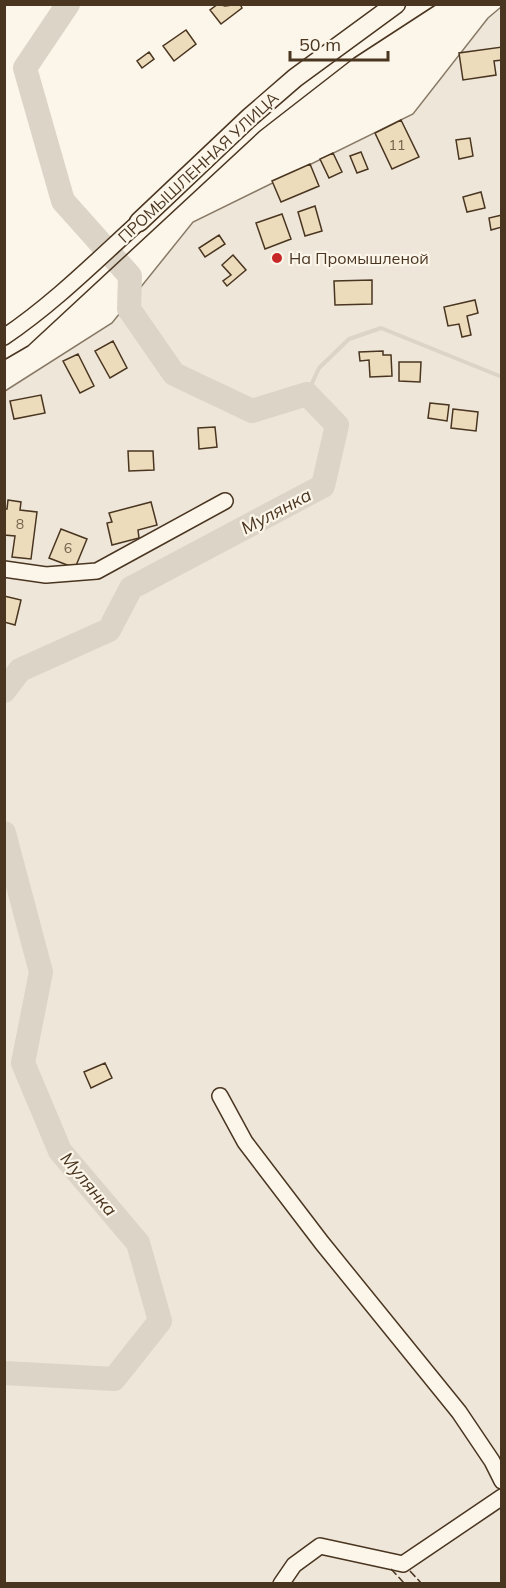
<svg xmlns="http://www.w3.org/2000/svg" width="506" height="1588" viewBox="0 0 506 1588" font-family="Mulish,sans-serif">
<rect width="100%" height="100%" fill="#fbf6e9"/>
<!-- green -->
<path fill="#ede6d9" stroke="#887966" stroke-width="1.5" d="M 501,7 L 501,1583 L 5,1584 L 5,391 L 112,323 L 193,222 L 413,114 L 488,18 Z"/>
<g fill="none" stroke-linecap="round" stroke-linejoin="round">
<!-- stream -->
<path stroke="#dcd4c6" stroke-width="4" d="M 307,394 L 319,368 L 349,339 L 381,328 L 502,377"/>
<!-- river -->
<path stroke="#dcd4c6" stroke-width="24" d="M 4,691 L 20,670 L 109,630 L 131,588 L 323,486 L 337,425 L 307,394 L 252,411 L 174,374 L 129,309 L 130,276 L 63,201 L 25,68 L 68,4
M 4,833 L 41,972 L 23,1063 L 60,1151 L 138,1243 L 160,1321 L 114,1379 L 4,1373"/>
</g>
<!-- building -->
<path fill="#ecdcbc" stroke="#4a3520" stroke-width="1.5" d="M 218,4 L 225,6 L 240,4 L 242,8 L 221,24 L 210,10 Z
M 186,30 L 196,44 L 174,61 L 163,46 Z
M 502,47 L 502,60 L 494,61 L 496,75 L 463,80 L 459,53 Z
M 149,52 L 154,59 L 142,68 L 137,61 Z
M 401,120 L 419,157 L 392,169 L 375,133 Z
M 470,138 L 473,156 L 459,159 L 456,140 Z
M 361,152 L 368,169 L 357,173 L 350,156 Z
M 333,153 L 342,172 L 329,178 L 320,159 Z
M 310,164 L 319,186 L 281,202 L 272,181 Z
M 481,192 L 485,208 L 467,212 L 463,197 Z
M 315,206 L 322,231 L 305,236 L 298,212 Z
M 282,214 L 291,239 L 265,249 L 256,223 Z
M 502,215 L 502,227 L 491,230 L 489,218 Z
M 219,235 L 225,244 L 205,257 L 199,248 Z
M 233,255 L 246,270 L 227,286 L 223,281 L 231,275 L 222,265 Z
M 372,280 L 372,304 L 335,305 L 334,281 Z
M 475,300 L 478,313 L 467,316 L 471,335 L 462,337 L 459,324 L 448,326 L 444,307 Z
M 113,341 L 127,368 L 110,378 L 95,351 Z
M 383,351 L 383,355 L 391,355 L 392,376 L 370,377 L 369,360 L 360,361 L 359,352 Z
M 78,354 L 94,386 L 80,393 L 63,361 Z
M 399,362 L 421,362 L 420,382 L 399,381 Z
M 41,395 L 45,413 L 14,419 L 10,401 Z
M 430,403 L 449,405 L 447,421 L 428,418 Z
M 453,409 L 478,412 L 476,431 L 451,428 Z
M 215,427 L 217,447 L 199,449 L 198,428 Z
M 128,451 L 153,451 L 154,470 L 129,471 Z
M 8,500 L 21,502 L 20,510 L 37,512 L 31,559 L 12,557 L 15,536 L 4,535 L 4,509 L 7,509 Z
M 151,502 L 157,525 L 138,530 L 139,538 L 112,545 L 107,523 L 112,522 L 109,513 Z
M 61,529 L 87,539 L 75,568 L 49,558 Z
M 4,596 L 21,600 L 15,625 L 4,622 Z
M 105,1063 L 112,1078 L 91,1088 L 84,1072 Z"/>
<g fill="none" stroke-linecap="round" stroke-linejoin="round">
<!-- minor casing -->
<g stroke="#4a3520" stroke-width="18">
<path id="minor" d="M 4,337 C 53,304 95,262 139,222
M 4,569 L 46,575 L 97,571 L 225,501
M 220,1096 L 245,1142 L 322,1243 L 459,1412 L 492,1461 L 502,1481
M 281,1584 L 294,1565 L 320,1546 L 403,1564 L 502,1497"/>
</g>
<!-- major casing -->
<g stroke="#4a3520" stroke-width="21">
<path id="major" d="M 139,222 L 250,117 L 295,78 L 396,4"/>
</g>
<!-- minor -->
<use href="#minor" stroke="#fbf6e9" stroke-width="15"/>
<!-- major -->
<use href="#major" stroke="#fbf6e9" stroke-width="18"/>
<!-- tram -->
<path stroke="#4a3520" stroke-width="1.5" d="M 4,360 L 28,346 L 260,131 L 354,58 L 437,4"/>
<!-- fence -->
<path stroke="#4a3520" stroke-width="1.5" stroke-dasharray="8 3" stroke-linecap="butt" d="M 391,1569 L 405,1584
M 410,1571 L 422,1584"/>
</g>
<!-- markers -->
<circle fill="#c62828" stroke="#fbf6e9" stroke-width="2" cx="277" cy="258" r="6"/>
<g text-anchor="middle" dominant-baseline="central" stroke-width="4.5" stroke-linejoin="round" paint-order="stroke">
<!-- number labels -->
<g font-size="14" fill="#725f47">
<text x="397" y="145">11</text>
<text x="20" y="524">8</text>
<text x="68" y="548">6</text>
</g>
<!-- street labels -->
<g font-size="16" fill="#4a3520" stroke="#fbf6e9">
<text transform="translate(198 167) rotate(-43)">ПРОМЫШЛЕННАЯ УЛИЦА</text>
</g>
<!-- poi labels -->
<g font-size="16" fill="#4a3520" stroke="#fbf6e9" text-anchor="start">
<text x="289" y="258">На Промышленой</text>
</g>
<!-- water labels -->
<g font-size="18" font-style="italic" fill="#4a3520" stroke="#fbf6e9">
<text transform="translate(276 511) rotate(-28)">Мулянка</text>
<text transform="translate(89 1184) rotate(50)">Мулянка</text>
</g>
</g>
<!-- border -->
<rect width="506" height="1588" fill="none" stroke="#4a3520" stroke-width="12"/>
<!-- scale -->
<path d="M290 51v9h98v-9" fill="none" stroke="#4a3520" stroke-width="3"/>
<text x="299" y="51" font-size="18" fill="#4a3520" stroke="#fbf6e9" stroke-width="4.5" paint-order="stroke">50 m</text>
</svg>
